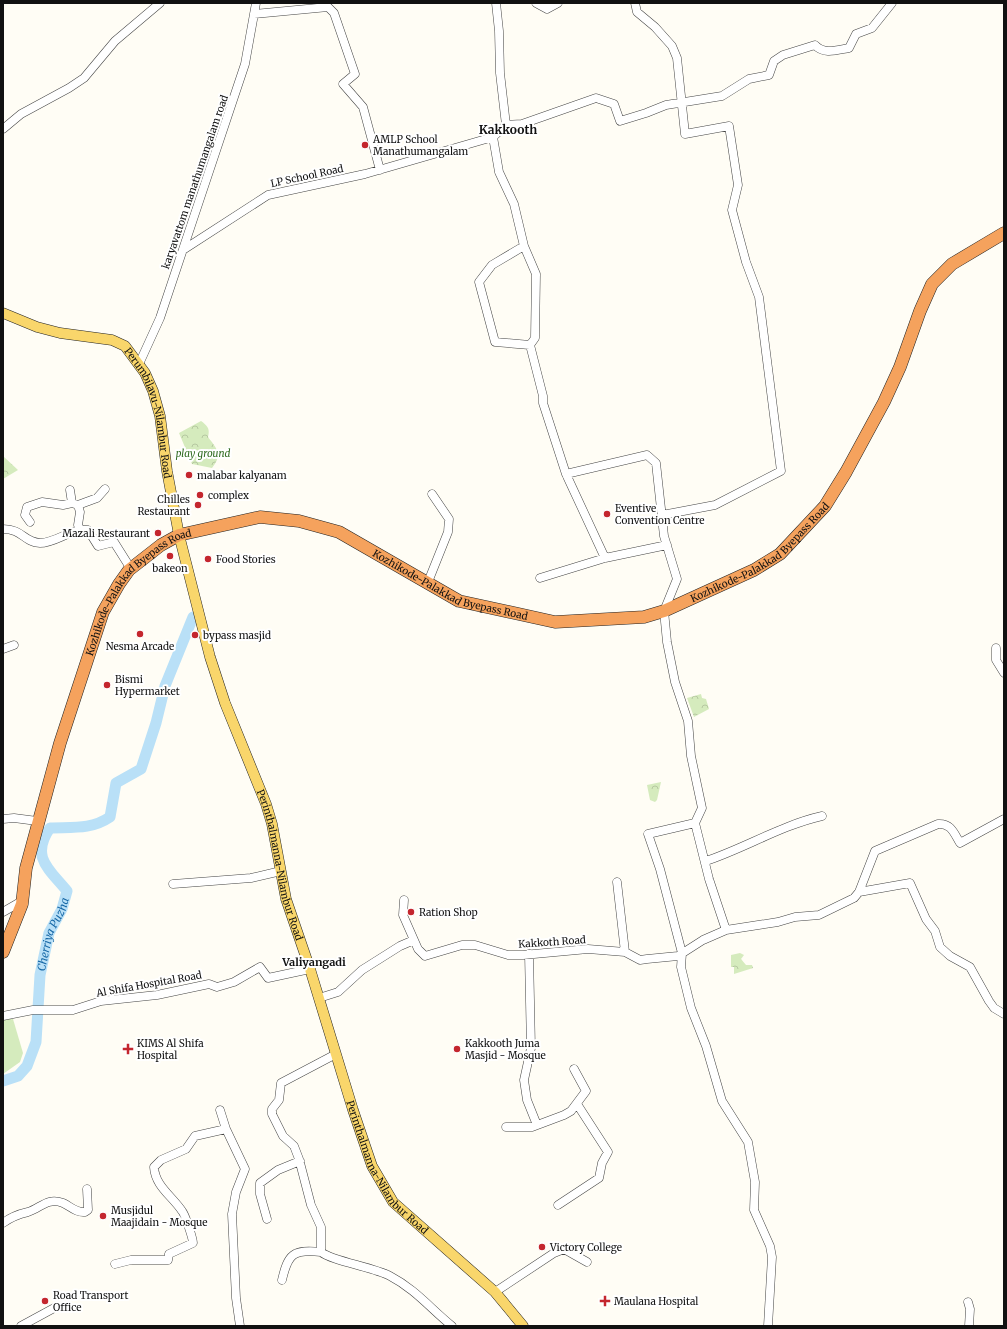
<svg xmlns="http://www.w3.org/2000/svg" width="1007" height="1329" viewBox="0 0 1007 1329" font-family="Merriweather,serif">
<defs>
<pattern id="park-crowns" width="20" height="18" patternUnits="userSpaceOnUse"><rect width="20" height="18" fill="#d5ebbd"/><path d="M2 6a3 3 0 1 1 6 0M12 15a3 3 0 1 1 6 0" fill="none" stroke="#b6c8a1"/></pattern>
</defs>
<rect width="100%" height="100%" fill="#fffdf5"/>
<!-- grass -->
<path fill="#d5ebbd" d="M 3,1017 L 13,1019 L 23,1053 L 20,1062 L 3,1074 Z"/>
<!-- park -->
<path fill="url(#park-crowns)" d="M 201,421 C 208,426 210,429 208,437 C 217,449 223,454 212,468 L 192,464 L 179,433 Z
M 3,456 L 18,470 L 3,479 Z
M 701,694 L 702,698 L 706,699 L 709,709 L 694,717 L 687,698 Z
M 661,782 L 657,800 L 655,802 L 650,800 L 647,785 Z
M 740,953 L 744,955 L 741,959 L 746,965 L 752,965 L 753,968 L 734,974 L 734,967 L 731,967 L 731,955 Z"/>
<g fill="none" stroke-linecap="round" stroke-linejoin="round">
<!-- river -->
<path stroke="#b9e0f7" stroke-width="11" id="s1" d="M 3,1081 L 18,1076 L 27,1066 L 36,1042 L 40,975 L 49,933 L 62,909 L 67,891 C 49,869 30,857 50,828 C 72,827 91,830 110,817 L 116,783 L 141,769 L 156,723 L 165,686 L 193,617"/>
<!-- minor casing -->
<g stroke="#444" stroke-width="9">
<path id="minor" d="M 496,3 L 499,31 L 500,73 L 506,125 L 493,137 L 499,172 L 514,204 L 524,246 L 492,265 L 479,282 L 495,342 L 530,345 L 543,396 L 543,403 L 566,474 L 647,455 L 656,463 L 664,536 L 677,579 L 664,611 L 667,642 L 675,682 L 688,721 L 691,756 L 702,808 L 695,823
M 536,3 L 547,9 L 558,3
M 635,3 L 637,12 L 655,27 L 672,46 L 677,58 L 685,134 L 729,126 L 738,185 L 732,210 L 746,262 L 759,297 L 781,471 L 715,505 L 662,515
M 254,14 L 328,7 L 334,13 L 355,74 L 343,84 L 363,107 L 380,170
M 506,125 L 522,124 L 596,98 L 614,104 L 620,121 L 646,113 L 666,105 L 722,96 L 749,79 L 769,75 L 774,61 L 783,55 L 815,45 C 824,55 837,50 849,48 L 856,34 L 872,28 L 892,3
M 3,129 L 21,114 L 69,88 L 84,78 L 115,41 L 160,3
M 524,246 L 536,274 L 535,338 L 530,345
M 183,250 L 268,195 L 365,174 L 493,137
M 139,364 L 160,318 L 245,64 L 256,3
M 566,474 L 605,558
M 70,490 L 72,503
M 78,505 L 97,498 L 105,489
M 30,522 L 25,515 L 27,507 L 42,502 L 63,505 L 72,503 L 78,505 L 80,512 L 78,525 L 80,529
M 3,529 C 23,529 23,542 40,543 C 56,543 71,528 88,530 L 98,546 L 114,542 L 131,569
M 540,578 L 605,558 L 667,545
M 428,582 L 448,532 L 449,519 L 432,494
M 996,648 L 996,660 L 1004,673
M 3,649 L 14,645
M 3,819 L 14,818 L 37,821
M 695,823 L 648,834 L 660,869 L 682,953 L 681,967 L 691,1008 L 706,1046 L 722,1101 L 748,1142 L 755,1182 L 754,1210 L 770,1246 L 772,1257 L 768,1326
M 706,861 C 745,848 782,825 822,816
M 617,882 L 625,952
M 173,884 L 251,878 L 281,871
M 859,892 L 910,883 L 926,919 L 935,931 L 940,947 L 950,956 L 970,967 L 989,1001 L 994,1008 L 1004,1014
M 404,900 L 403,915 L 414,940
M 3,912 L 22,901
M 726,930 L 778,922 L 795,917 L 819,915 L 854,898 L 859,892 L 875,851 L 938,824 C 951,823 954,833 960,843 L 1004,819
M 529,954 L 531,1048 L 524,1080 L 527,1100 L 537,1125
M 319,998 L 338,992 L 362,970 L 400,946 L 414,940 L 418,949 L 425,956 L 462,945 L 475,945 L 508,955 L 523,955 L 588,949 L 625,952 L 640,960 L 647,959 L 678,956 L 703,940 L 726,930 L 709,879 L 695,823
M 3,1016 L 33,1010 L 73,1010 L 101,1001 L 157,995 L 209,984 L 217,987 L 234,982 L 260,967 L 268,978 L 310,969
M 336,1054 L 281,1083 L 279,1100 L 272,1109 L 272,1114 L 283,1136 L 294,1146 L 299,1159 L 311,1205 L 321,1227 L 321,1252 C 332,1261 373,1267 390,1276 C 415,1289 431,1309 452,1326
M 220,1110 L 226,1129
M 506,1127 L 532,1127 L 564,1115 L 571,1111 L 586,1091 L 574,1069
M 558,1205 L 599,1178 L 602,1163 L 608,1152 L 577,1104
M 267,1219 L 260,1194 L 260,1183 L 278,1170 L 300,1161
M 3,1223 C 11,1217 19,1214 28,1212 C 41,1208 47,1197 63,1203 C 70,1206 76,1213 85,1212 L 88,1210 L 87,1189
M 115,1264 L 131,1260 L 168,1260 L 169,1254 L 193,1243 C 193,1239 185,1214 182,1211 C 172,1196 155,1186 154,1167 L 161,1160 L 186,1149 L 195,1136 L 226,1129 L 245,1169 L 236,1192 L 232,1214 L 236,1298 L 240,1326
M 282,1280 C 288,1254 293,1249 321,1252
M 495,1292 L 554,1253 L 564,1249 L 587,1262
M 968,1302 L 970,1309 L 969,1326
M 21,1326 L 56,1307"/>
</g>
<!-- major casing -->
<g stroke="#222" stroke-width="11">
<g id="major">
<path id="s2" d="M 3,313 L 37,327 L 60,333 L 112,340 L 125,346 L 145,373 L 153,391 L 160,416 L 167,471 L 179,535 L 210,657 L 225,703 L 266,804 L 272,824 L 286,899 L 310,969 L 353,1110 L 372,1166 L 393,1202 L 495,1292 L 523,1326"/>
</g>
</g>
<!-- highway casing -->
<g stroke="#222" stroke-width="13">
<g id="highway">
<path id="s3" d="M 3,952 L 22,904 L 26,868 L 60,743 L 103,612 L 119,584 L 129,570 L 161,545 L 179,535 L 260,517 L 299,521 L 339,532 L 459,601 L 555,622 L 644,617 L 664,611 L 754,570 L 780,554 L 825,506 L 846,472 L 884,402 L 900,367 L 920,311 L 932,284 L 952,264 L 1004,233"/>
</g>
</g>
<!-- minor -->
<use href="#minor" stroke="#fff" stroke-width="8"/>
<!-- major -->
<use href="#major" stroke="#f9d66b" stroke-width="10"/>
<!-- highway -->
<use href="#highway" stroke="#f5a25d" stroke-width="12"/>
</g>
<!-- markers -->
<g fill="#c4262e" stroke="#fff" stroke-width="1.5">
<circle cx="365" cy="145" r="4"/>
<circle cx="189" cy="475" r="4"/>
<circle cx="200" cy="495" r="4"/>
<circle cx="198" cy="505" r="4"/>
<circle cx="607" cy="514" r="4"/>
<circle cx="158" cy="533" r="4"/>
<circle cx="170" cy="556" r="4"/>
<circle cx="208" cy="559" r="4"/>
<circle cx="140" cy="634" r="4"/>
<circle cx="195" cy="635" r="4"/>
<circle cx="107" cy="685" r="4"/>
<circle cx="411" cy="912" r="4"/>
<path d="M126 1043h4v4h4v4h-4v4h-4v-4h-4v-4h4z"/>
<circle cx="457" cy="1049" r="4"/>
<circle cx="103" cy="1216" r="4"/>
<circle cx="542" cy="1247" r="4"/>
<circle cx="45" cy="1301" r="4"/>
<path d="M603 1295h4v4h4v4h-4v4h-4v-4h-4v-4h4z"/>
</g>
<g text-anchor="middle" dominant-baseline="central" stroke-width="4" stroke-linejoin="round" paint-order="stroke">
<!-- poi labels -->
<g font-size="10" fill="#111" stroke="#fff" text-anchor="start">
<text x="373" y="139">AMLP School<tspan x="373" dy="12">Manathumangalam</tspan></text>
<text x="197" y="475">malabar kalyanam</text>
<text x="208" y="495">complex</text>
<text x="190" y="499" text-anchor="end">Chilles<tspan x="190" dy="12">Restaurant</tspan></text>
<text x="615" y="508">Eventive<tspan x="615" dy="12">Convention Centre</tspan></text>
<text x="150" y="533" text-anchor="end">Mazali Restaurant</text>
<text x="216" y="559">Food Stories</text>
<text x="170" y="568" text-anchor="middle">bakeon</text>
<text x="203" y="635">bypass masjid</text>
<text x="140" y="646" text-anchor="middle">Nesma Arcade</text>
<text x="115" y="679">Bismi<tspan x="115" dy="12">Hypermarket</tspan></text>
<text x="419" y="912">Ration Shop</text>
<text x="137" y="1043">KIMS Al Shifa<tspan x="137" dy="12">Hospital</tspan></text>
<text x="465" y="1043">Kakkooth Juma<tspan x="465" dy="12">Masjid - Mosque</tspan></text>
<text x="111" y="1210">Musjidul<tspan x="111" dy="12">Maajidain - Mosque</tspan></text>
<text x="550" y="1247">Victory College</text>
<text x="53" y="1295">Road Transport<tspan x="53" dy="12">Office</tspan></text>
<text x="614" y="1301">Maulana Hospital</text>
</g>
<!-- street labels -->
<g font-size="10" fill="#111" stroke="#fff">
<text transform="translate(307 176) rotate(-12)">LP School Road</text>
<text transform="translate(195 182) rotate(-71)">karyavattom manathumangalam road</text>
<text stroke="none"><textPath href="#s2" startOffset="200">Perumbilavu-Nilambur Road</textPath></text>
<text stroke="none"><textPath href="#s3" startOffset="1090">Kozhikode-Palakkad Byepass Road</textPath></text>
<text stroke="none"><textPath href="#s3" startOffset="754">Kozhikode-Palakkad Byepass Road</textPath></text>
<text stroke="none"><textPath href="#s3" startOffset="394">Kozhikode-Palakkad Byepass Road</textPath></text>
<text stroke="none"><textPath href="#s2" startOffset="673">Perinthalmanna-Nilambur Road</textPath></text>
<text transform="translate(552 942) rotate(-4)">Kakkoth Road</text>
<text transform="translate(149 984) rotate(-10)">Al Shifa Hospital Road</text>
<text stroke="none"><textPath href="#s2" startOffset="997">Perinthalmanna-Nilambur Road</textPath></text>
</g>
<!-- park labels -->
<g font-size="10" font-style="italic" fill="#2f6b1f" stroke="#fff">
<text x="203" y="453">play ground</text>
</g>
<!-- water labels -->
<g font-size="11" font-style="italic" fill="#1768a6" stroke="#fff">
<text stroke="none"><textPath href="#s1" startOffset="165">Cherriya Puzha</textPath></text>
</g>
<!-- neighbourhood labels -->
<g font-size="11" font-weight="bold" fill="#111" stroke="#fff">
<text x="314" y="962">Valiyangadi</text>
</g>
<!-- quarter labels -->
<g font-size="12" font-weight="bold" fill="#111" stroke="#fff">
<text x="508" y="129">Kakkooth</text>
</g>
</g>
<!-- border -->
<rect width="1007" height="1329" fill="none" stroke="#111111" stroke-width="8"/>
</svg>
